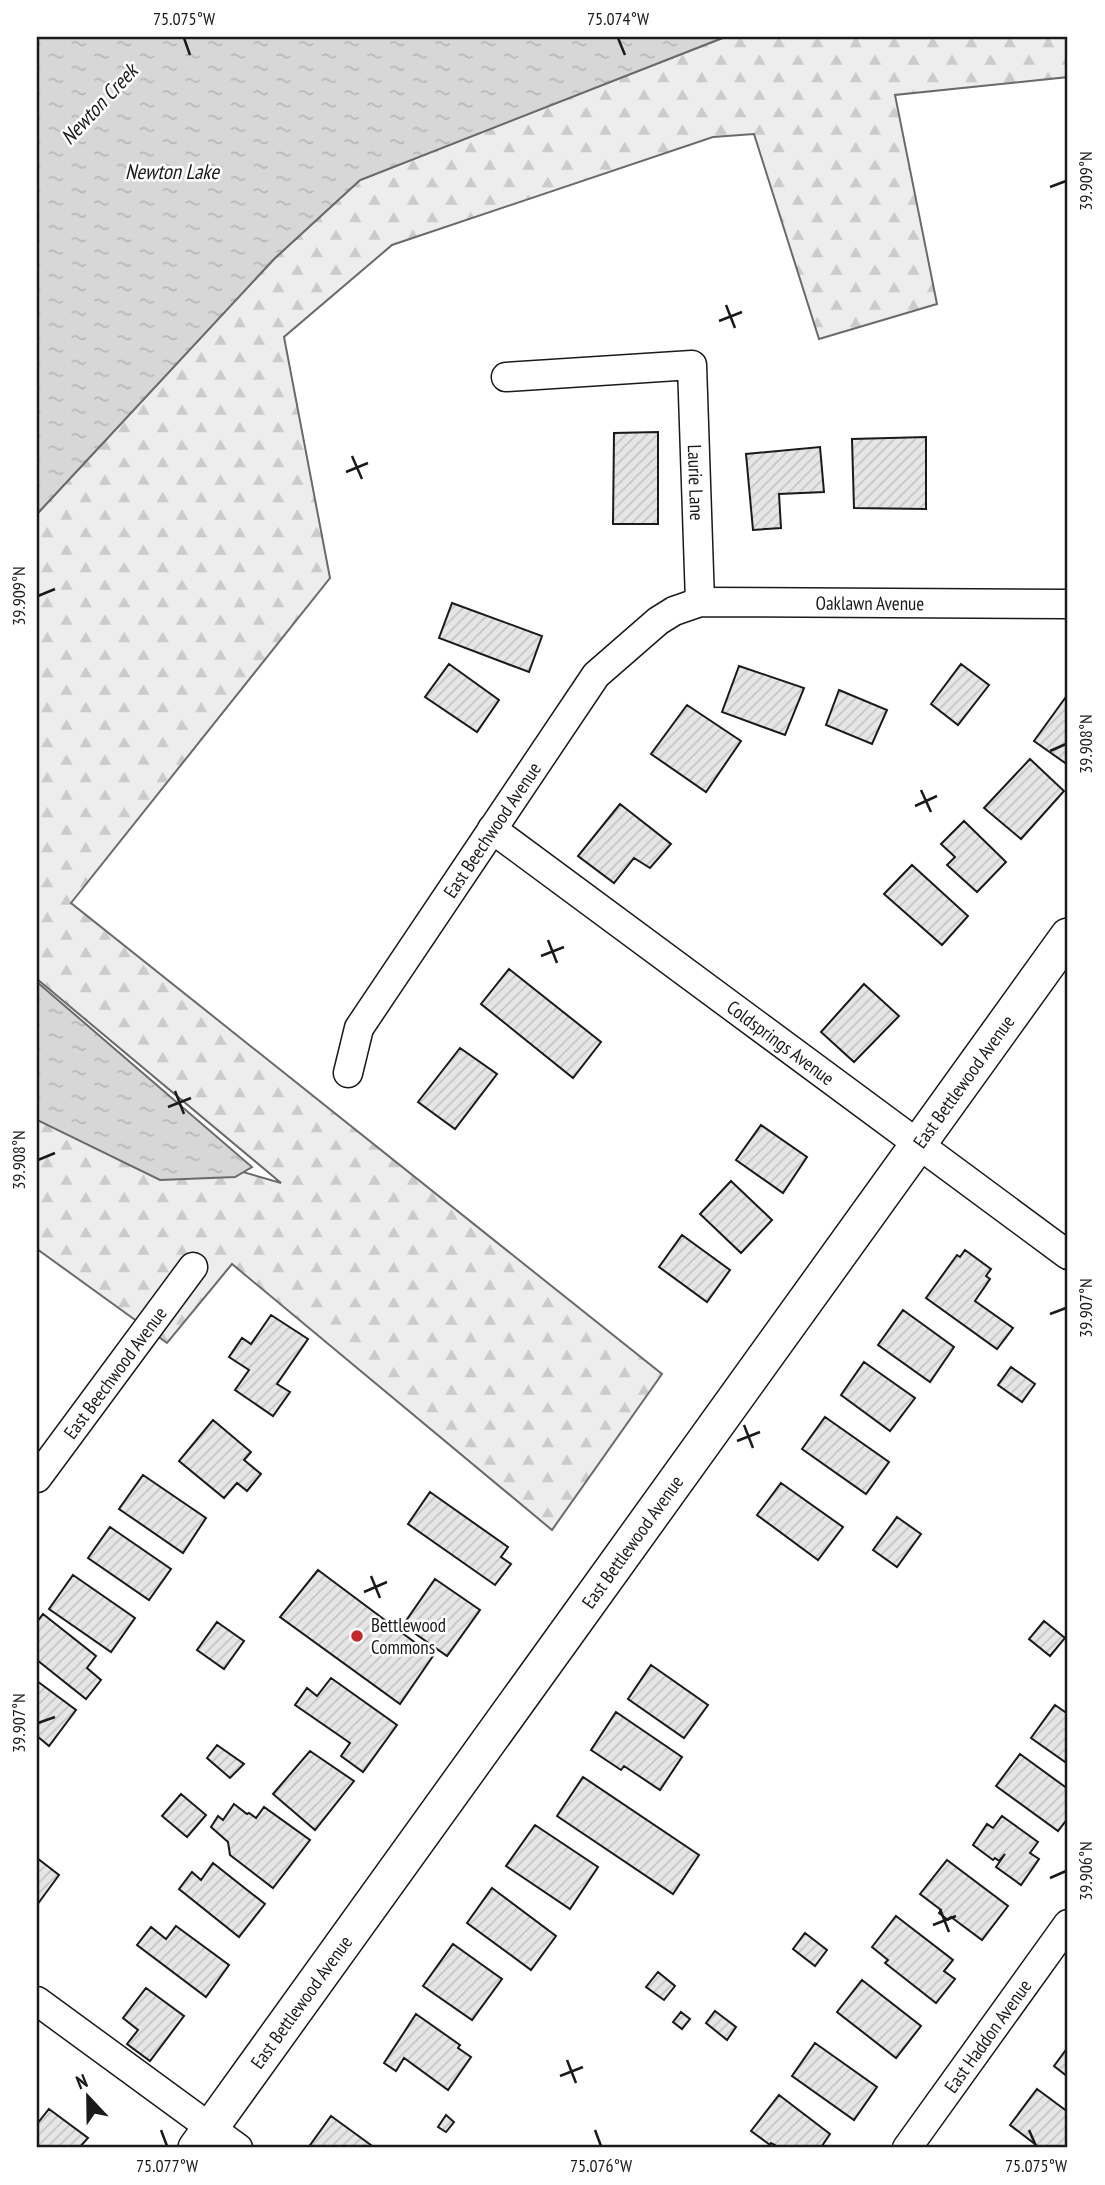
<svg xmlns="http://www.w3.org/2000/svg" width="1105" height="2185" viewBox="0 0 1105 2185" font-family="'PT Sans Narrow',sans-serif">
<defs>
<pattern id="forest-firs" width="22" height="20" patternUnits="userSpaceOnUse" patternTransform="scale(1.75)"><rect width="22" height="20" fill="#ededed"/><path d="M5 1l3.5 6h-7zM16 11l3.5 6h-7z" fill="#cbcbcb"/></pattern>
<pattern id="water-ripples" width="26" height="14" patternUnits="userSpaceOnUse" patternTransform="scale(1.75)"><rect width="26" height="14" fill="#d7d7d7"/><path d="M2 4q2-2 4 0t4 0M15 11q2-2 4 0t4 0" fill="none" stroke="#b8b8b8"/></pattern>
<pattern id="building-hatch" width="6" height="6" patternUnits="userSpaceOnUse" patternTransform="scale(1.75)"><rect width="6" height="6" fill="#e6e6e6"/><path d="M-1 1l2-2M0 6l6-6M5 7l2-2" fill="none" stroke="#c5c5c5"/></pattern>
</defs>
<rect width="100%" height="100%" fill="#fff"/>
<!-- forest -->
<path fill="url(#forest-firs)" stroke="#6a6a6a" stroke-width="2" d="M 725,37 L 1068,37 L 1068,77 L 895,95 L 937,304 L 819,339 L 754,134 L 713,137 L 392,245 L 284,337 L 330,578 L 71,903 L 662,1374 L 552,1530 L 232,1264 L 167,1343 L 37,1249 L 37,1113 L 281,1183 L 37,979 L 37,514 L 274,259 L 360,180 Z"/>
<!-- water -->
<path fill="url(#water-ripples)" stroke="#6a6a6a" stroke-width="2" d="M 37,37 L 725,37 L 360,180 L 274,259 L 37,514 Z
M 37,982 L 252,1167 L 235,1177 L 160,1180 L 37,1120 Z"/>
<!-- building -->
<path fill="url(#building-hatch)" stroke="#1a1a1a" stroke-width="2" d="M 658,432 L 658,524 L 613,524 L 614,433 Z
M 926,437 L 926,509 L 854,508 L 852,439 Z
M 820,447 L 824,492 L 779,494 L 781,528 L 753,530 L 746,454 Z
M 452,603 L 542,636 L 529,672 L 439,638 Z
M 449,664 L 499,700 L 477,732 L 425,697 Z
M 961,664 L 989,685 L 958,725 L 931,704 Z
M 739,666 L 804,688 L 785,735 L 722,712 Z
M 839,690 L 887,710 L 872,744 L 826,725 Z
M 1068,694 L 1068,765 L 1034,741 Z
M 687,705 L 741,741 L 706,792 L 651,754 Z
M 1030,759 L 1064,791 L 1021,839 L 984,808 Z
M 620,804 L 671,844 L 650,868 L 634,858 L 614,883 L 578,856 Z
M 964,821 L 1006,862 L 977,892 L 947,865 L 955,857 L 941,844 Z
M 912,865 L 968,916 L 942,945 L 884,894 Z
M 509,969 L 601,1042 L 573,1078 L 481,1004 Z
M 864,984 L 899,1016 L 854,1062 L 821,1032 Z
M 460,1048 L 497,1074 L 455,1129 L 418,1102 Z
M 761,1125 L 807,1157 L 783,1193 L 736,1160 Z
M 731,1181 L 772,1220 L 741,1253 L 700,1214 Z
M 682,1235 L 730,1270 L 707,1302 L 659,1267 Z
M 965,1250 L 991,1269 L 986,1276 L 990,1279 L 975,1301 L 1013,1328 L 997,1349 L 926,1298 L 957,1255 L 960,1257 Z
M 903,1310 L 954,1347 L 930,1382 L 878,1345 Z
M 271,1315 L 308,1339 L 277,1384 L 290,1392 L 273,1416 L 235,1390 L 249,1370 L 229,1357 L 242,1338 L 251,1344 Z
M 864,1362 L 915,1398 L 890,1431 L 841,1395 Z
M 1011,1367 L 1035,1384 L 1022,1402 L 998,1385 Z
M 825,1417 L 889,1462 L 866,1494 L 802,1449 Z
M 213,1420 L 251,1452 L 244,1460 L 261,1474 L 247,1491 L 237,1483 L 224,1498 L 179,1461 Z
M 143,1475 L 206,1518 L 183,1553 L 119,1509 Z
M 781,1483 L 843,1527 L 818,1560 L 757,1515 Z
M 430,1492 L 508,1547 L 501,1557 L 511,1564 L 495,1585 L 408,1524 Z
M 897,1517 L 921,1534 L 897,1567 L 873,1550 Z
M 110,1527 L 171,1569 L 149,1600 L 88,1558 Z
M 318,1570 L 433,1656 L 400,1704 L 280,1617 Z
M 73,1575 L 135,1618 L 111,1652 L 49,1609 Z
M 435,1579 L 480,1610 L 447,1656 L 403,1625 Z
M 43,1614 L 96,1656 L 87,1668 L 101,1680 L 86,1699 L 37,1660 L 37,1622 Z
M 1044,1621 L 1065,1638 L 1050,1656 L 1029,1639 Z
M 217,1622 L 244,1641 L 224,1669 L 197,1650 Z
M 651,1665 L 708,1705 L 684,1738 L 628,1699 Z
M 331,1678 L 397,1725 L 363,1772 L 341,1756 L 350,1743 L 295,1705 L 307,1688 L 317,1696 Z
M 37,1681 L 76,1710 L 49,1746 L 37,1736 Z
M 1055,1705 L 1068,1714 L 1068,1764 L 1031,1738 Z
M 616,1712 L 682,1757 L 660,1790 L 624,1766 L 621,1770 L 591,1750 Z
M 217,1745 L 244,1764 L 230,1778 L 207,1758 Z
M 310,1751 L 354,1781 L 315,1830 L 273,1794 Z
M 1020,1754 L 1068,1789 L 1068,1818 L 1058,1831 L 996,1786 Z
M 583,1777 L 699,1855 L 673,1894 L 557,1816 Z
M 181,1794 L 206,1815 L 187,1837 L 162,1816 Z
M 234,1804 L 247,1814 L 249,1813 L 256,1818 L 264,1807 L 310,1840 L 273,1888 L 230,1855 L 228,1842 L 211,1827 L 218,1816 L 223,1820 Z
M 1002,1816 L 1038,1842 L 1030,1853 L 1039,1859 L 1021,1885 L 996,1867 L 1005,1854 L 999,1861 L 995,1858 L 993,1860 L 973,1845 L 987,1824 L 993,1828 Z
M 535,1825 L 598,1867 L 570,1909 L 506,1866 Z
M 37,1858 L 59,1875 L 37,1905 Z
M 947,1860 L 1008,1906 L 982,1940 L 951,1917 L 948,1920 L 939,1913 L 941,1910 L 920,1894 Z
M 213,1863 L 265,1904 L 239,1937 L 179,1889 L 192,1872 L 201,1880 Z
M 492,1888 L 556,1936 L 531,1970 L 467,1923 Z
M 896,1916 L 953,1960 L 944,1971 L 955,1979 L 936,2003 L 885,1963 L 888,1960 L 872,1947 Z
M 176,1926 L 229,1965 L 206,1997 L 137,1945 L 151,1927 L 166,1939 Z
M 805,1933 L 827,1950 L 815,1966 L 793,1949 Z
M 453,1944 L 502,1979 L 472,2020 L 423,1986 Z
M 658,1972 L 675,1986 L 664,2000 L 646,1987 Z
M 862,1980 L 921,2026 L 896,2058 L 837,2012 Z
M 146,1988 L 184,2016 L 150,2061 L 127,2044 L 138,2030 L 123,2018 Z
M 715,2011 L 736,2027 L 727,2040 L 706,2023 Z
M 681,2012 L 690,2019 L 682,2029 L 673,2022 Z
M 416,2014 L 460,2045 L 458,2048 L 471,2057 L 448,2090 L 404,2058 L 396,2071 L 384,2063 Z
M 815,2043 L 877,2087 L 854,2120 L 792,2076 Z
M 1068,2047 L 1068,2077 L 1054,2066 Z
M 1037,2089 L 1068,2112 L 1068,2148 L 1040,2148 L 1010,2125 Z
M 779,2095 L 830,2134 L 822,2146 L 825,2148 L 775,2148 L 775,2145 L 771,2143 L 770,2145 L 751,2131 Z
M 49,2109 L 88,2138 L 79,2148 L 37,2148 L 37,2124 Z
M 446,2115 L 454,2122 L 446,2132 L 438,2127 Z
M 331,2116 L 375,2148 L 308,2148 Z"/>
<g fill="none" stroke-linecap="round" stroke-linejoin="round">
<!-- minor casing -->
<g stroke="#1a1a1a" stroke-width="31">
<g id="minor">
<path id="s1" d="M 506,377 L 692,365 L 700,602"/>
<path id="s2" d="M 492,829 L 1068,1255"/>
<path id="s3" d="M 348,1073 L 359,1028 L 596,675 L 658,621 L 674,611 L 700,602 L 1068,604"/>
<path id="s4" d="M 37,1478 L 193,1267"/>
<path d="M 37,2001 L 238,2148"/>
<path id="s5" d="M 907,2148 L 1068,1924"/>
</g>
</g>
<!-- tertiary casing -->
<g stroke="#1a1a1a" stroke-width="38">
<g id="tertiary">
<path id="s6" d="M 196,2148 L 1068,936"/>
</g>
</g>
<!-- minor -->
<use href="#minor" stroke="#fff" stroke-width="28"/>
<!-- tertiary -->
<use href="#tertiary" stroke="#fff" stroke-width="35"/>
</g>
<!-- ticks -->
<path fill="none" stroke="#1a1a1a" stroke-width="2.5" d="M 184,38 L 190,55M 618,38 L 625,55M 1050,187 L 1066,181M 726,305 L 735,328M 719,321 L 742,312M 352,456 L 362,479M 346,472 L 368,463M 38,596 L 55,589M 1050,751 L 1066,744M 921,790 L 931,812M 915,806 L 937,796M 548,940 L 557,963M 541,956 L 564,947M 175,1091 L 184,1114M 168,1107 L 191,1098M 38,1160 L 55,1153M 1050,1314 L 1066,1308M 744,1425 L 753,1448M 737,1441 L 760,1432M 371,1576 L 380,1598M 364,1592 L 387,1582M 38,1723 L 55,1717M 1050,1878 L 1066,1871M 940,1909 L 949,1932M 933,1925 L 956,1916M 567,2060 L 576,2083M 560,2076 L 583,2067M 161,2130 L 167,2146M 595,2130 L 601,2146M 1029,2130 L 1036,2146"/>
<!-- markers -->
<circle fill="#c62828" stroke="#fff" stroke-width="2.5" cx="357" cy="1636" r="7"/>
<g text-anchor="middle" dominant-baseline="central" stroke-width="5" stroke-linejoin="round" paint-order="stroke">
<!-- street labels -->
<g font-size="19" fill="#1a1a1a" stroke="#fff">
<text stroke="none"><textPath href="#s1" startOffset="304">Laurie Lane</textPath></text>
<text stroke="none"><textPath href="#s3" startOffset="770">Oaklawn Avenue</textPath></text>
<text stroke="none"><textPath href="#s3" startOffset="285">East Beechwood Avenue</textPath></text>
<text stroke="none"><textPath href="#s2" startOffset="359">Coldsprings Avenue</textPath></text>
<text stroke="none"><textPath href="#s6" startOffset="1314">East Bettlewood Avenue</textPath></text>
<text stroke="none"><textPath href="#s4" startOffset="131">East Beechwood Avenue</textPath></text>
<text stroke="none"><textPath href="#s6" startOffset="747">East Bettlewood Avenue</textPath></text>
<text stroke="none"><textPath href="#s6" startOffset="180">East Bettlewood Avenue</textPath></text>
<text stroke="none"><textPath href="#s5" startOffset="138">East Haddon Avenue</textPath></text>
</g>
<!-- poi labels -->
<g font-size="19" fill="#1a1a1a" stroke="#fff" text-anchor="start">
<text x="371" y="1625">Bettlewood<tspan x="371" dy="22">Commons</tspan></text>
</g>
<!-- water labels -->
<g font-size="21" font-style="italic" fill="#1a1a1a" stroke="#fff">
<text transform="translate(99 104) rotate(-47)">Newton Creek</text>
<text x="172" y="171">Newton Lake</text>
</g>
</g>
<!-- border -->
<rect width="1105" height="2185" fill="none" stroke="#ffffff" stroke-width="77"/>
<!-- north arrow -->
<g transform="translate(88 2097) rotate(338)" stroke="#ffffff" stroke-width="5" paint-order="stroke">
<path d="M0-5L12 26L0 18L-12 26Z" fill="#1a1a1a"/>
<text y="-10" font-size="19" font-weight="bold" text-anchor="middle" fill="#1a1a1a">N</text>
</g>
<rect x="38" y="38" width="1028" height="2108" fill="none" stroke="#1a1a1a" stroke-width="2.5"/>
<g font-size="18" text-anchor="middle" fill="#1a1a1a">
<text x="184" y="25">75.075°W</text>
<text x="618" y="25">75.074°W</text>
<text transform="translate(1086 181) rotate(-90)" y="6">39.909°N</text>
<text transform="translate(19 596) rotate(-90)" y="6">39.909°N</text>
<text transform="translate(1086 744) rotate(-90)" y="6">39.908°N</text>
<text transform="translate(19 1160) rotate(-90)" y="6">39.908°N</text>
<text transform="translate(1086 1308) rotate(-90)" y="6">39.907°N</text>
<text transform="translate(19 1723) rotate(-90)" y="6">39.907°N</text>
<text transform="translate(1086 1871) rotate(-90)" y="6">39.906°N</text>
<text x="167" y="2172">75.077°W</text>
<text x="601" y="2172">75.076°W</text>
<text x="1036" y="2172">75.075°W</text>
</g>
</svg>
